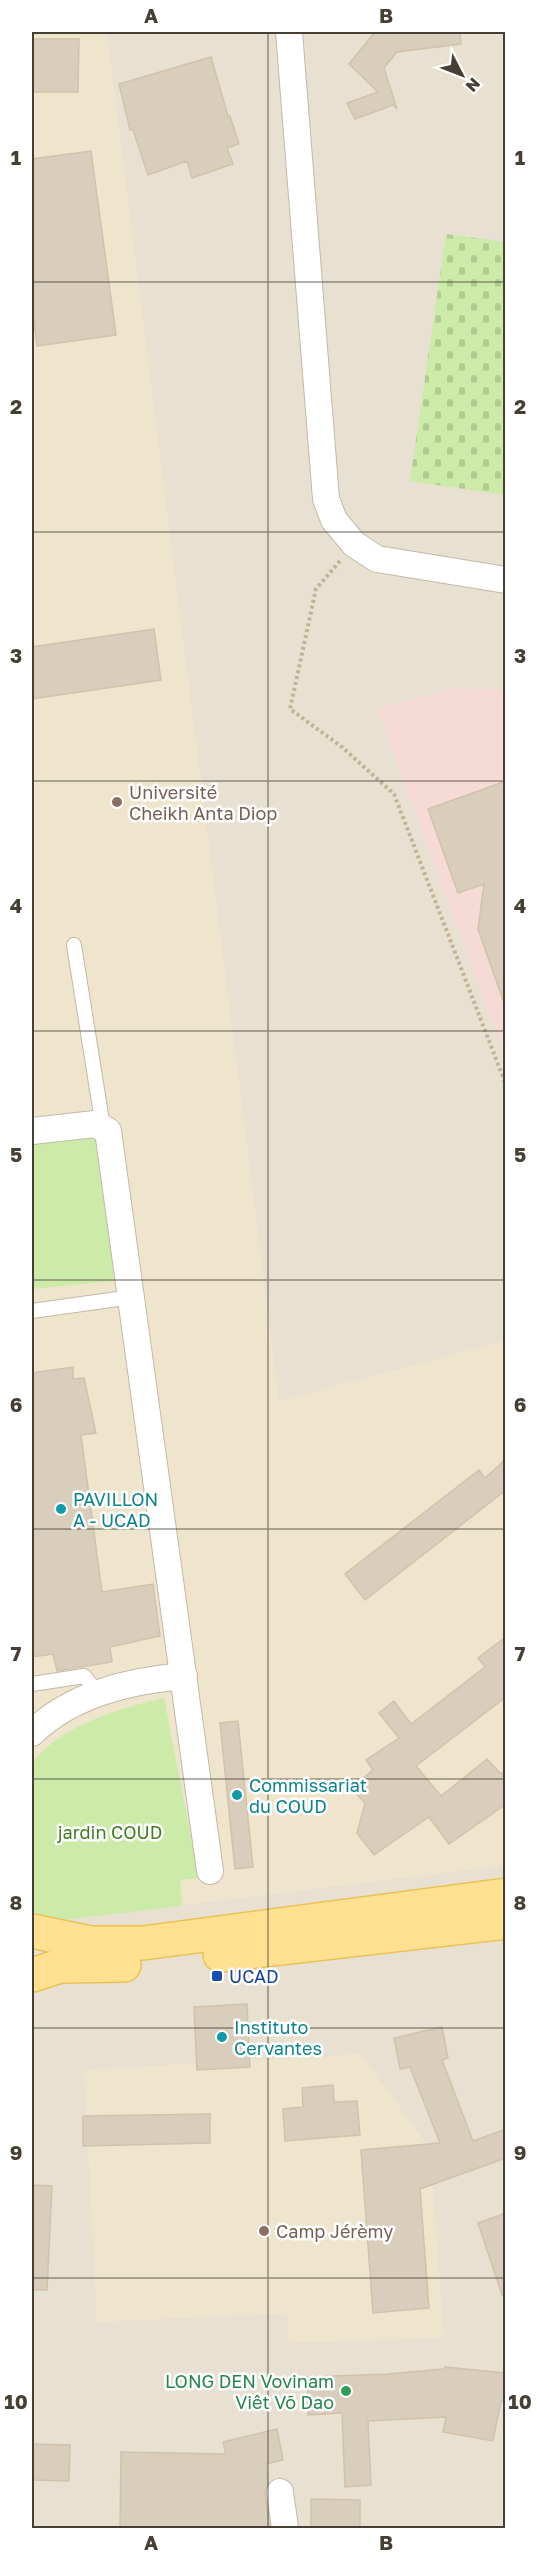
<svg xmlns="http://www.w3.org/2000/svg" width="537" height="2560" viewBox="0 0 537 2560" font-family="'Golos Text',sans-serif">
<defs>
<pattern id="cemetery-stones" width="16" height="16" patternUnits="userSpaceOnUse" patternTransform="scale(1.5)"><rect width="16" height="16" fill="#cceba8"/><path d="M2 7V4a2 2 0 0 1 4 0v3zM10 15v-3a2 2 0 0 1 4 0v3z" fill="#b1cb91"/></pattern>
</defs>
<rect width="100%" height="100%" fill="#f3efe3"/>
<!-- residential -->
<path fill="#e8e1d1" d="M 32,32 L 505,32 L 505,2528 L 32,2528 Z"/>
<!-- education -->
<path fill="#eee5cc" d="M 32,32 L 107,32 L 279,1401 L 505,1341 L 506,1865 L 54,1921 L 32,1911 Z
M 361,2054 L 430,2149 L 444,2337 L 288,2343 L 288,2313 L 97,2322 L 84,2070 Z"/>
<!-- medical -->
<path fill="#f5dad5" d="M 455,688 L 505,690 L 505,1056 L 377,708 Z"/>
<!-- cemetery -->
<path fill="url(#cemetery-stones)" d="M 446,234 L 505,242 L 505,495 L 410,481 Z"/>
<!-- garden -->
<path fill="#cceba8" d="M 93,1131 L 102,1139 L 120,1270 L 113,1281 L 32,1289 L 32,1139 Z
M 164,1698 L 199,1878 L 180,1880 L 182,1906 L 54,1921 L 32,1911 L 32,1763 C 63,1724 118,1709 164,1698 Z"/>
<!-- building -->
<path fill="#d9cdbb" stroke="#d1c3ab" stroke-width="1.5" d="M 375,32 L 460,32 L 461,44 L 397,52 L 384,68 L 397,109 L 393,105 L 355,119 L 347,103 L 378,92 L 349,64 Z
M 32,39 L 79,39 L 78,92 L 32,92 Z
M 211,57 L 228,116 L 230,116 L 239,144 L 227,148 L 233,164 L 192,178 L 187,161 L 148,175 L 133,130 L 130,130 L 119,84 Z
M 91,151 L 116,335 L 37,346 L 32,305 L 32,159 Z
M 154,629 L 161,680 L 32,699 L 32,647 Z
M 506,781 L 506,999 L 503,1000 L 478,929 L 484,884 L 458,893 L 428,809 Z
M 73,1367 L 73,1379 L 84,1378 L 96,1433 L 81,1435 L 102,1592 L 153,1584 L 160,1636 L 110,1647 L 112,1662 L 57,1671 L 53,1654 L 32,1657 L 32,1373 Z
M 506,1459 L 506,1490 L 365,1600 L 345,1574 L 479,1470 L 485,1478 Z
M 506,1637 L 506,1697 L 416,1766 L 441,1796 L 487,1759 L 500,1773 L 506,1773 L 506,1804 L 449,1844 L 429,1817 L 374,1855 L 357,1833 L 365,1803 L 351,1788 L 373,1770 L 366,1760 L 399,1738 L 379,1713 L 394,1701 L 411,1724 L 485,1667 L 478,1658 Z
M 238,1721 L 253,1867 L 235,1869 L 220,1723 Z
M 247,2004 L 250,2067 L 197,2070 L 194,2007 Z
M 442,2027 L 448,2058 L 442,2060 L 473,2141 L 506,2129 L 506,2158 L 420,2189 L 429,2308 L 373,2313 L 361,2150 L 440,2143 L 410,2067 L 400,2069 L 394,2038 Z
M 333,2085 L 334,2102 L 357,2101 L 360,2135 L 285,2141 L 283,2109 L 303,2107 L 302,2088 Z
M 210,2114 L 210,2143 L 83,2146 L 83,2116 Z
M 32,2185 L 52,2186 L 47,2290 L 32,2290 Z
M 506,2213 L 506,2295 L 502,2295 L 478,2223 Z
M 445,2367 L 506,2373 L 506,2401 L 501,2401 L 493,2441 L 443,2432 L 446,2417 L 368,2421 L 371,2485 L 345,2487 L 342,2413 L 308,2415 L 307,2377 L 387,2374 L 444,2369 Z
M 277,2429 L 283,2460 L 266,2464 L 268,2483 L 265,2494 L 270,2529 L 120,2529 L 121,2452 L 226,2454 L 223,2442 Z
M 32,2444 L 70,2445 L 69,2481 L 32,2480 Z
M 311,2499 L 360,2500 L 360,2529 L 311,2529 Z"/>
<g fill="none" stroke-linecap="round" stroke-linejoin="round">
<!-- lane casing -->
<g stroke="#c2baa8" stroke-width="16">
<path id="lane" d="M 74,945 L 103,1127
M 32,1311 L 132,1297
M 32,1684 L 84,1676 L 97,1692"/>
</g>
<!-- street casing -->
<g stroke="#c2baa8" stroke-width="28">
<path id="street" d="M 289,32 L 326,499 L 334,520 L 354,544 L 377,559 L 506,580
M 32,1131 L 95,1124 L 108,1131 L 210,1871
M 32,1733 C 72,1694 129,1681 184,1676
M 280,2492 L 285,2528"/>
</g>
<!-- primary casing -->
<g stroke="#ecc258" stroke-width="36">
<path id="primary" d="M 32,1931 L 90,1943 L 143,1943 L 506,1895
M 220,1955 L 506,1922
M 32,1975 L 60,1966 L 124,1965"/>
</g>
<!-- path -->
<path stroke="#c2b395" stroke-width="4" stroke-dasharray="3 3" stroke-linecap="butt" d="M 340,561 L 316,589 L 290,709 L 342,747 L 394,794 L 506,1085"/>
<!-- lane -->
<use href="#lane" stroke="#fff" stroke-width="14"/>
<!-- street -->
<use href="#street" stroke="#fff" stroke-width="26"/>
<!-- primary -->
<use href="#primary" stroke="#ffe191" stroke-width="33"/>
</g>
<!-- grid -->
<path fill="none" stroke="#463f33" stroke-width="1.5" stroke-opacity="0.55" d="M 268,32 L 268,2528M 32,282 L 506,282M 32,532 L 506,532M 32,781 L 506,781M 32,1031 L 506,1031M 32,1280 L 506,1280M 32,1529 L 506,1529M 32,1779 L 506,1779M 32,2028 L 506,2028M 32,2278 L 506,2278"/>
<!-- markers -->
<g fill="#8d6e63" stroke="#fff" stroke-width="2">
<circle cx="117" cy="802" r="6"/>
<circle cx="264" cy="2231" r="6"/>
</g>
<g fill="#0f9aa8" stroke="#fff" stroke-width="2">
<circle cx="61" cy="1509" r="6"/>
<circle cx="237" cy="1795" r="6"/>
<circle cx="222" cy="2037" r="6"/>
</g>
<rect fill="#1a4fb4" stroke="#fff" stroke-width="2" x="211" y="1970" width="12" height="12" rx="3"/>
<circle fill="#2e9e5b" stroke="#fff" stroke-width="2" cx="346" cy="2391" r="6"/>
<g text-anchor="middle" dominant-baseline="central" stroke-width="5" stroke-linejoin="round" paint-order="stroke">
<!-- education labels -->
<g font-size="18" fill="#785e54" stroke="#fff" text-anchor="start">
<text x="129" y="792">Université<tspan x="129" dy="21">Cheikh Anta Diop</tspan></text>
<text x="276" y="2231">Camp Jérèmy</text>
</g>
<!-- culture labels -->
<g font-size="18" fill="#0d838f" stroke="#fff" text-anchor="start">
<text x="73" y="1499">PAVILLON<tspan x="73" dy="21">A - UCAD</tspan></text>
<text x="249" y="1785">Commissariat<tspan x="249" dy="21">du COUD</tspan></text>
<text x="234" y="2027">Instituto<tspan x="234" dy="21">Cervantes</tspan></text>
</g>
<!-- park labels -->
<g font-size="18" fill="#437b22" stroke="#fff">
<text x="110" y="1832">jardin COUD</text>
</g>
<!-- transit labels -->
<g font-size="18" fill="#164399" stroke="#fff" text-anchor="start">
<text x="229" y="1976">UCAD</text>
</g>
<!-- leisure labels -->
<g font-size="18" fill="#27864d" stroke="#fff" text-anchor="end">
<text x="334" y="2381">LONG DEN Vovinam<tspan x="334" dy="21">Viêt Võ Dao</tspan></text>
</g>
</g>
<!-- border -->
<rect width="537" height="2560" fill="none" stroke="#ffffff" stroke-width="66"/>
<!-- north arrow -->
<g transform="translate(462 75) rotate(132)" stroke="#ffffff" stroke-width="4.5" paint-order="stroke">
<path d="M0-4.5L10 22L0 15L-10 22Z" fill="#463f33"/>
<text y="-9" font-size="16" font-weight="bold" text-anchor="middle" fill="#463f33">N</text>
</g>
<rect x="33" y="33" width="471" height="2494" fill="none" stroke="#463f33" stroke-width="2"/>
<g font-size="20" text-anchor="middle" font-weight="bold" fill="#463f33">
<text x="151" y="23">A</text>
<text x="386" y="23">B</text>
<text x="16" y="165">1</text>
<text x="520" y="165">1</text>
<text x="16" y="414">2</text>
<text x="520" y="414">2</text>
<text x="16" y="663">3</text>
<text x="520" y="663">3</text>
<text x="16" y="913">4</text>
<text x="520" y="913">4</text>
<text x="16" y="1162">5</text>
<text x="520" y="1162">5</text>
<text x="16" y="1412">6</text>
<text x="520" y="1412">6</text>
<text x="16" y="1661">7</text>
<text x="520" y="1661">7</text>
<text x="16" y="1910">8</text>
<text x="520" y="1910">8</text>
<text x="16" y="2160">9</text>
<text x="520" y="2160">9</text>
<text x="16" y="2409">10</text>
<text x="520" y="2409">10</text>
<text x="151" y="2550">A</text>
<text x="386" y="2550">B</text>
</g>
</svg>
